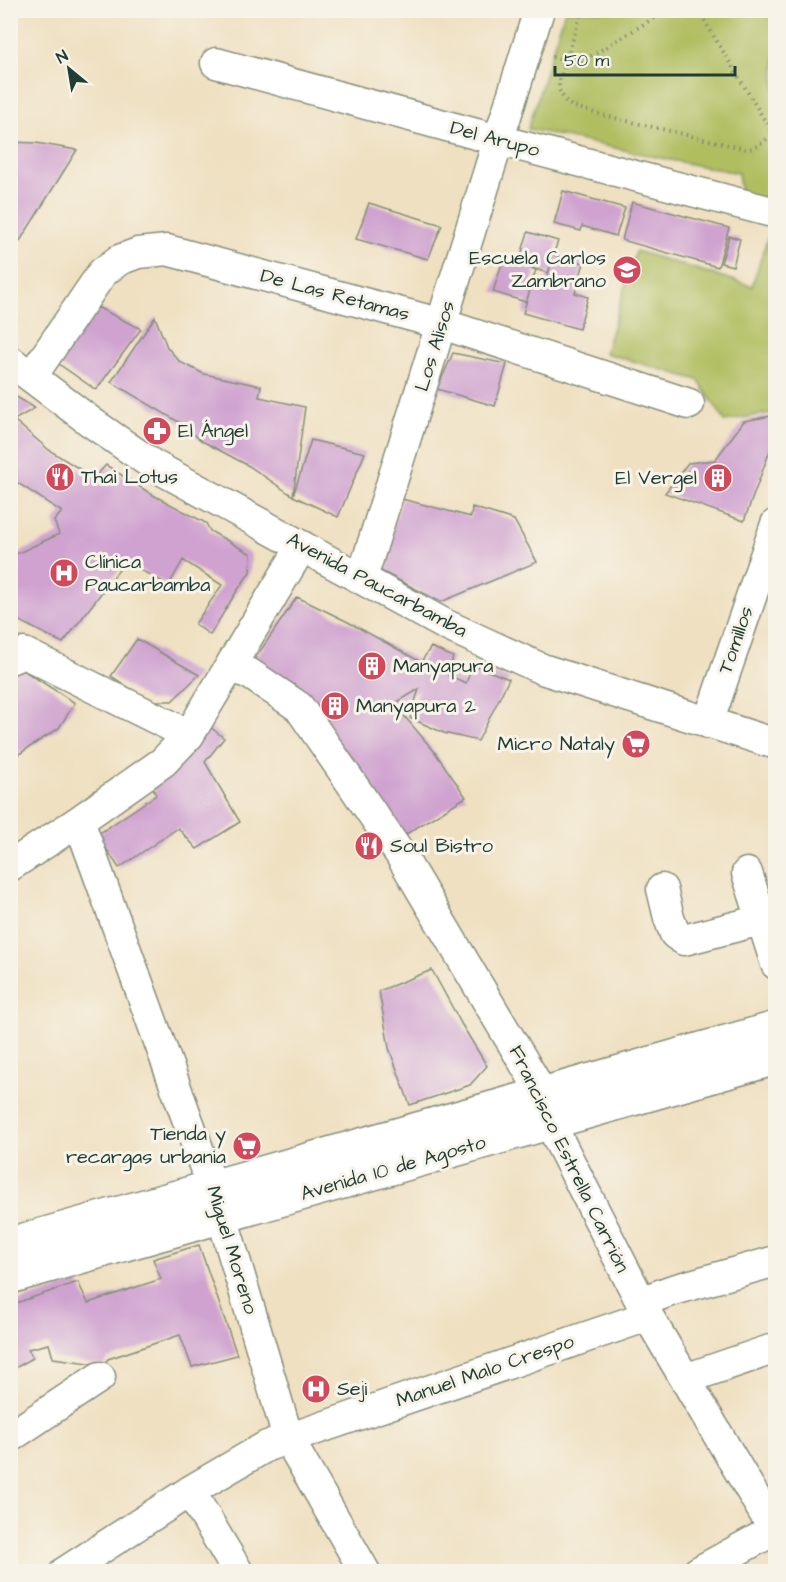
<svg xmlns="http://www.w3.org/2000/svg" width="786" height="1582" viewBox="0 0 786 1582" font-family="'Architects Daughter',sans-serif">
<rect width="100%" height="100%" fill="#f7f3e8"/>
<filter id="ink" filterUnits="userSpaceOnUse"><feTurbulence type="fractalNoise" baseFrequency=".0167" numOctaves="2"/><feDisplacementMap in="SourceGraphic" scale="12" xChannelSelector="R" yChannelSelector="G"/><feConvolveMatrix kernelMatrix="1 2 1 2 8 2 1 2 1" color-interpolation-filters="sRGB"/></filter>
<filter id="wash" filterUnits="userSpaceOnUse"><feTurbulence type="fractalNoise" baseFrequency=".008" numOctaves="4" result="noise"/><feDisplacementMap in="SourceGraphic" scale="24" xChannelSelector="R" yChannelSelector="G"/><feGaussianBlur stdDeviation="1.35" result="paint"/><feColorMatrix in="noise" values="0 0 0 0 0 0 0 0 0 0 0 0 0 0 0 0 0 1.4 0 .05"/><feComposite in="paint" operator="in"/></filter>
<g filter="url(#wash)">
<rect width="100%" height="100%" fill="#efe0c1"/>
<!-- green -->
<path fill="#b0be60" stroke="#687e4a" stroke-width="1.5" d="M 565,11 L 775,11 L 775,202 L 741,196 L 738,173 L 670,160 L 528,129 Z
M 768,237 L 776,239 L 775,412 L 725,421 L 698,380 L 605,353 L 636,251 L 752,286 Z"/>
<g id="blocks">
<!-- building -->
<path fill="#cfa2d0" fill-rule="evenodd" d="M 10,142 L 36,143 L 77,150 L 10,257 Z
M 563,191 L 625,208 L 616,236 L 582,226 L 581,231 L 554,224 Z
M 632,202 L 729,228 L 718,267 L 622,240 Z
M 369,203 L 442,225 L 428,259 L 356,239 Z
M 528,232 L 558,241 L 553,255 L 584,263 L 575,293 L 588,297 L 579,329 L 523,313 L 530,290 L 526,302 L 493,292 L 503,260 L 518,265 ZM 528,267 L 548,273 L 550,267 L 545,285 L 532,281 L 536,270 Z
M 729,236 L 740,239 L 733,266 L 721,263 Z
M 97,307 L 141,329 L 96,390 L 56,362 Z
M 155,317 L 167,347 L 180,362 L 204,374 L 261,386 L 259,397 L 305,407 L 293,496 L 249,466 L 202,441 L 179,422 L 111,382 Z
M 453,353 L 507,364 L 495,406 L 437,389 Z
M 10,393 L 35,408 L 14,420 L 49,450 L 94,478 L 106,465 L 151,494 L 206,523 L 210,531 L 251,554 L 250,572 L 235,594 L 210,635 L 195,624 L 222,585 L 183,560 L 169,585 L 125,562 L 63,643 L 10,616 L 10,557 L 59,534 L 54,521 L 62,512 L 18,483 L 10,485 Z
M 776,415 L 776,434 L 744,521 L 665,493 L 688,463 L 715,460 L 744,421 Z
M 311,440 L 365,453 L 338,517 L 293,496 Z
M 402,499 L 471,517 L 472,507 L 514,520 L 537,562 L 441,602 L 379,570 Z
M 297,597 L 348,622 L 421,662 L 431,647 L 453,657 L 448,675 L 466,683 L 473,665 L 509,679 L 478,741 L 444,733 L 410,718 L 419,689 L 394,704 L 434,751 L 466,797 L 403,836 L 254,660 Z
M 137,639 L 199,675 L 172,701 L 149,701 L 111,676 Z
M 23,670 L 75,703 L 59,728 L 10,760 L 10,676 Z
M 209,726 L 224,738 L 205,762 L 240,822 L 197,849 L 178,828 L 119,868 L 97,835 L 156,795 L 152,785 Z
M 432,970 L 462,1025 L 487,1066 L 470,1085 L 410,1105 L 389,1048 L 379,991 Z
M 199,1245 L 237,1355 L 192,1367 L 180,1335 L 108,1359 L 103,1365 L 53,1358 L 49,1344 L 28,1349 L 33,1358 L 10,1371 L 10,1305 L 78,1282 L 88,1303 L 161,1279 L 153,1259 Z"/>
</g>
</g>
<g filter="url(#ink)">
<use href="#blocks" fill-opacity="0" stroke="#878e7a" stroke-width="1.5"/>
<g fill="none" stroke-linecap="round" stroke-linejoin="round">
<!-- minor casing -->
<g stroke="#878e7a" stroke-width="33">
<path id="minor" d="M 216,63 L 498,140 L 776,213
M 10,361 L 91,422 L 153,465 L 446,625 L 542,669 L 776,744
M 32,376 L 102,273 L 119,260 L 138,253 L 167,250 L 442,324 L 689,404
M 362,578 L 539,10
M 10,659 L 24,653 L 189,735
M 231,667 L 250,674 L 299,707 L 400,854 L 532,1076 L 541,1093 L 550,1123 L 648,1316 L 776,1533
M 708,723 L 776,524
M 79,821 L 204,1165 L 213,1186 L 288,1438 L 365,1572
M 10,866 L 79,821 L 163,762 L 189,735 L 302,546
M 747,873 L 776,964
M 662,889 L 669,918 L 675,934 L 684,940 L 761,920
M 641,1302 L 670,1291 L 776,1261
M 685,1379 L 776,1348
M 10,1437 L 100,1377
M 190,1491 L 238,1572
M 65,1572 L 190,1491 L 267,1446 L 648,1316
M 698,1572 L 774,1530"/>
</g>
<!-- major casing -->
<g stroke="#878e7a" stroke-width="36">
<path id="major" d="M 10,1244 L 776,1028
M 10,1277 L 776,1058"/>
</g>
<!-- path -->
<path stroke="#878e7a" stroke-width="4" stroke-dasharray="1.5 4.5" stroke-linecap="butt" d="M 582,10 L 559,83 L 559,90 L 566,102 L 572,106 L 602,115 L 746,149 L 754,148 L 776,133
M 698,10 L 776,139
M 552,57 L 578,64 L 667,10"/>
<!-- minor -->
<use href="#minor" stroke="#fff" stroke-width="30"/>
<!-- major -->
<use href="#major" stroke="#fff" stroke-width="33"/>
</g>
</g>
<!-- icons -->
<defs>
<g id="school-disc" transform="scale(1.5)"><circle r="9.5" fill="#d1495b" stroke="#f7f3e8"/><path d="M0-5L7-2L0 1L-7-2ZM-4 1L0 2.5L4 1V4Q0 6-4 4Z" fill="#fff"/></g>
<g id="pharmacy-disc" transform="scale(1.5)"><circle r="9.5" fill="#d1495b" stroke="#f7f3e8"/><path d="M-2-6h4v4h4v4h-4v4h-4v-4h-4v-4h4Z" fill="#fff"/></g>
<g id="restaurant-disc" transform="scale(1.5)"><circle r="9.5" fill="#d1495b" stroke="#f7f3e8"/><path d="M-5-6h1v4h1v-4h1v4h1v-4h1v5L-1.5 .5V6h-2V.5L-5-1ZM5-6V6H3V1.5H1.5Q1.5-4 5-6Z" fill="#fff"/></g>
<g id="building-disc" transform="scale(1.5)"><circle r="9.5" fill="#d1495b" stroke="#f7f3e8"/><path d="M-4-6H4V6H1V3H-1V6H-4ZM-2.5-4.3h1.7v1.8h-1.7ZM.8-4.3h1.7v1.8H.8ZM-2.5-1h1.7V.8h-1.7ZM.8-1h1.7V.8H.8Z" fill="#fff"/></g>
<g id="hospital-disc" transform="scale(1.5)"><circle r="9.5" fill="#d1495b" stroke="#f7f3e8"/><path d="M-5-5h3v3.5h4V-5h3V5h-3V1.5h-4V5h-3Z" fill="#fff"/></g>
<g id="supermarket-disc" transform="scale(1.5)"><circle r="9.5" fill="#d1495b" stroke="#f7f3e8"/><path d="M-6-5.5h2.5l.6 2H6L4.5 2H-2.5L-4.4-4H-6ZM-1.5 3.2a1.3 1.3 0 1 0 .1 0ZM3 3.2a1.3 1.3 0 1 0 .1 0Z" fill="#fff"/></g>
</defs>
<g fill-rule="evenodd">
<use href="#school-disc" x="627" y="270"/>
<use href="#pharmacy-disc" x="157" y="431"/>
<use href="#restaurant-disc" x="60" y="477"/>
<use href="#building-disc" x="718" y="478"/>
<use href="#hospital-disc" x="64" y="573"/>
<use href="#building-disc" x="372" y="666"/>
<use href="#building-disc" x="335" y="706"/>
<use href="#supermarket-disc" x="636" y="744"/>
<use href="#restaurant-disc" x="369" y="846"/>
<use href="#supermarket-disc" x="247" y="1146"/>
<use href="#hospital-disc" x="316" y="1389"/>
</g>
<g text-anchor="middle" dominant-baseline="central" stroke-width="6" stroke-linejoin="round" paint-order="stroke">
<!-- street labels -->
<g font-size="20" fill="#1f3d34" stroke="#f7f3e8">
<text transform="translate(495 139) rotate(15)">Del Arupo</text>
<text transform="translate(335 295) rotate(15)">De Las Retamas</text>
<text transform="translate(435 346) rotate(-73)">Los Alisos</text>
<text transform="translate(377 585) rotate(28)">Avenida Paucarbamba</text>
<text transform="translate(736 640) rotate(-71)">Tomillos</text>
<text transform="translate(569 1159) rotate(64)">Francisco Estrella Carrión</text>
<text transform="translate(393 1168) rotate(-16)">Avenida 10 de Agosto</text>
<text transform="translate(232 1250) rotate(73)">Miguel Moreno</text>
<text transform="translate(485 1371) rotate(-19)">Manuel Malo Crespo</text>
</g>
<!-- poi labels -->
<g font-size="20" fill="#1f3d34" stroke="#f7f3e8" text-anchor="start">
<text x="606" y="258" text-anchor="end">Escuela Carlos<tspan x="606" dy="23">Zambrano</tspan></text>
<text x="178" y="431">El Ángel</text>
<text x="81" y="477">Thai Lotus</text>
<text x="697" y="478" text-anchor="end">El Vergel</text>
<text x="85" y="562">Clínica<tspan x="85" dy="23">Paucarbamba</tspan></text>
<text x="393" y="666">Manyapura</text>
<text x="356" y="706">Manyapura 2</text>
<text x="615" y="744" text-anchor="end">Micro Nataly</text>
<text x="390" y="846">Soul Bistro</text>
<text x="226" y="1134" text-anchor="end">Tienda y<tspan x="226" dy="23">recargas urbania</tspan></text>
<text x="337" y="1389">Seji</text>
</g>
</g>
<!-- margin -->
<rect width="786" height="1582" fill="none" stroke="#f7f3e8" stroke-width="36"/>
<!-- north arrow -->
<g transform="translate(69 69) rotate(330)" stroke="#f7f3e8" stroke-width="4.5" paint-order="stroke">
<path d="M0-4.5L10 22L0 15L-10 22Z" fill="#1f3d34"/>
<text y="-9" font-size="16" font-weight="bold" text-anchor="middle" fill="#1f3d34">N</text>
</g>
<!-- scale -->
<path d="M555 66v9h180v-9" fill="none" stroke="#1f3d34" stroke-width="3"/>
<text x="564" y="66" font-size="18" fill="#1f3d34" stroke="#f7f3e8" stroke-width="4.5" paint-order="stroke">50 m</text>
</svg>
